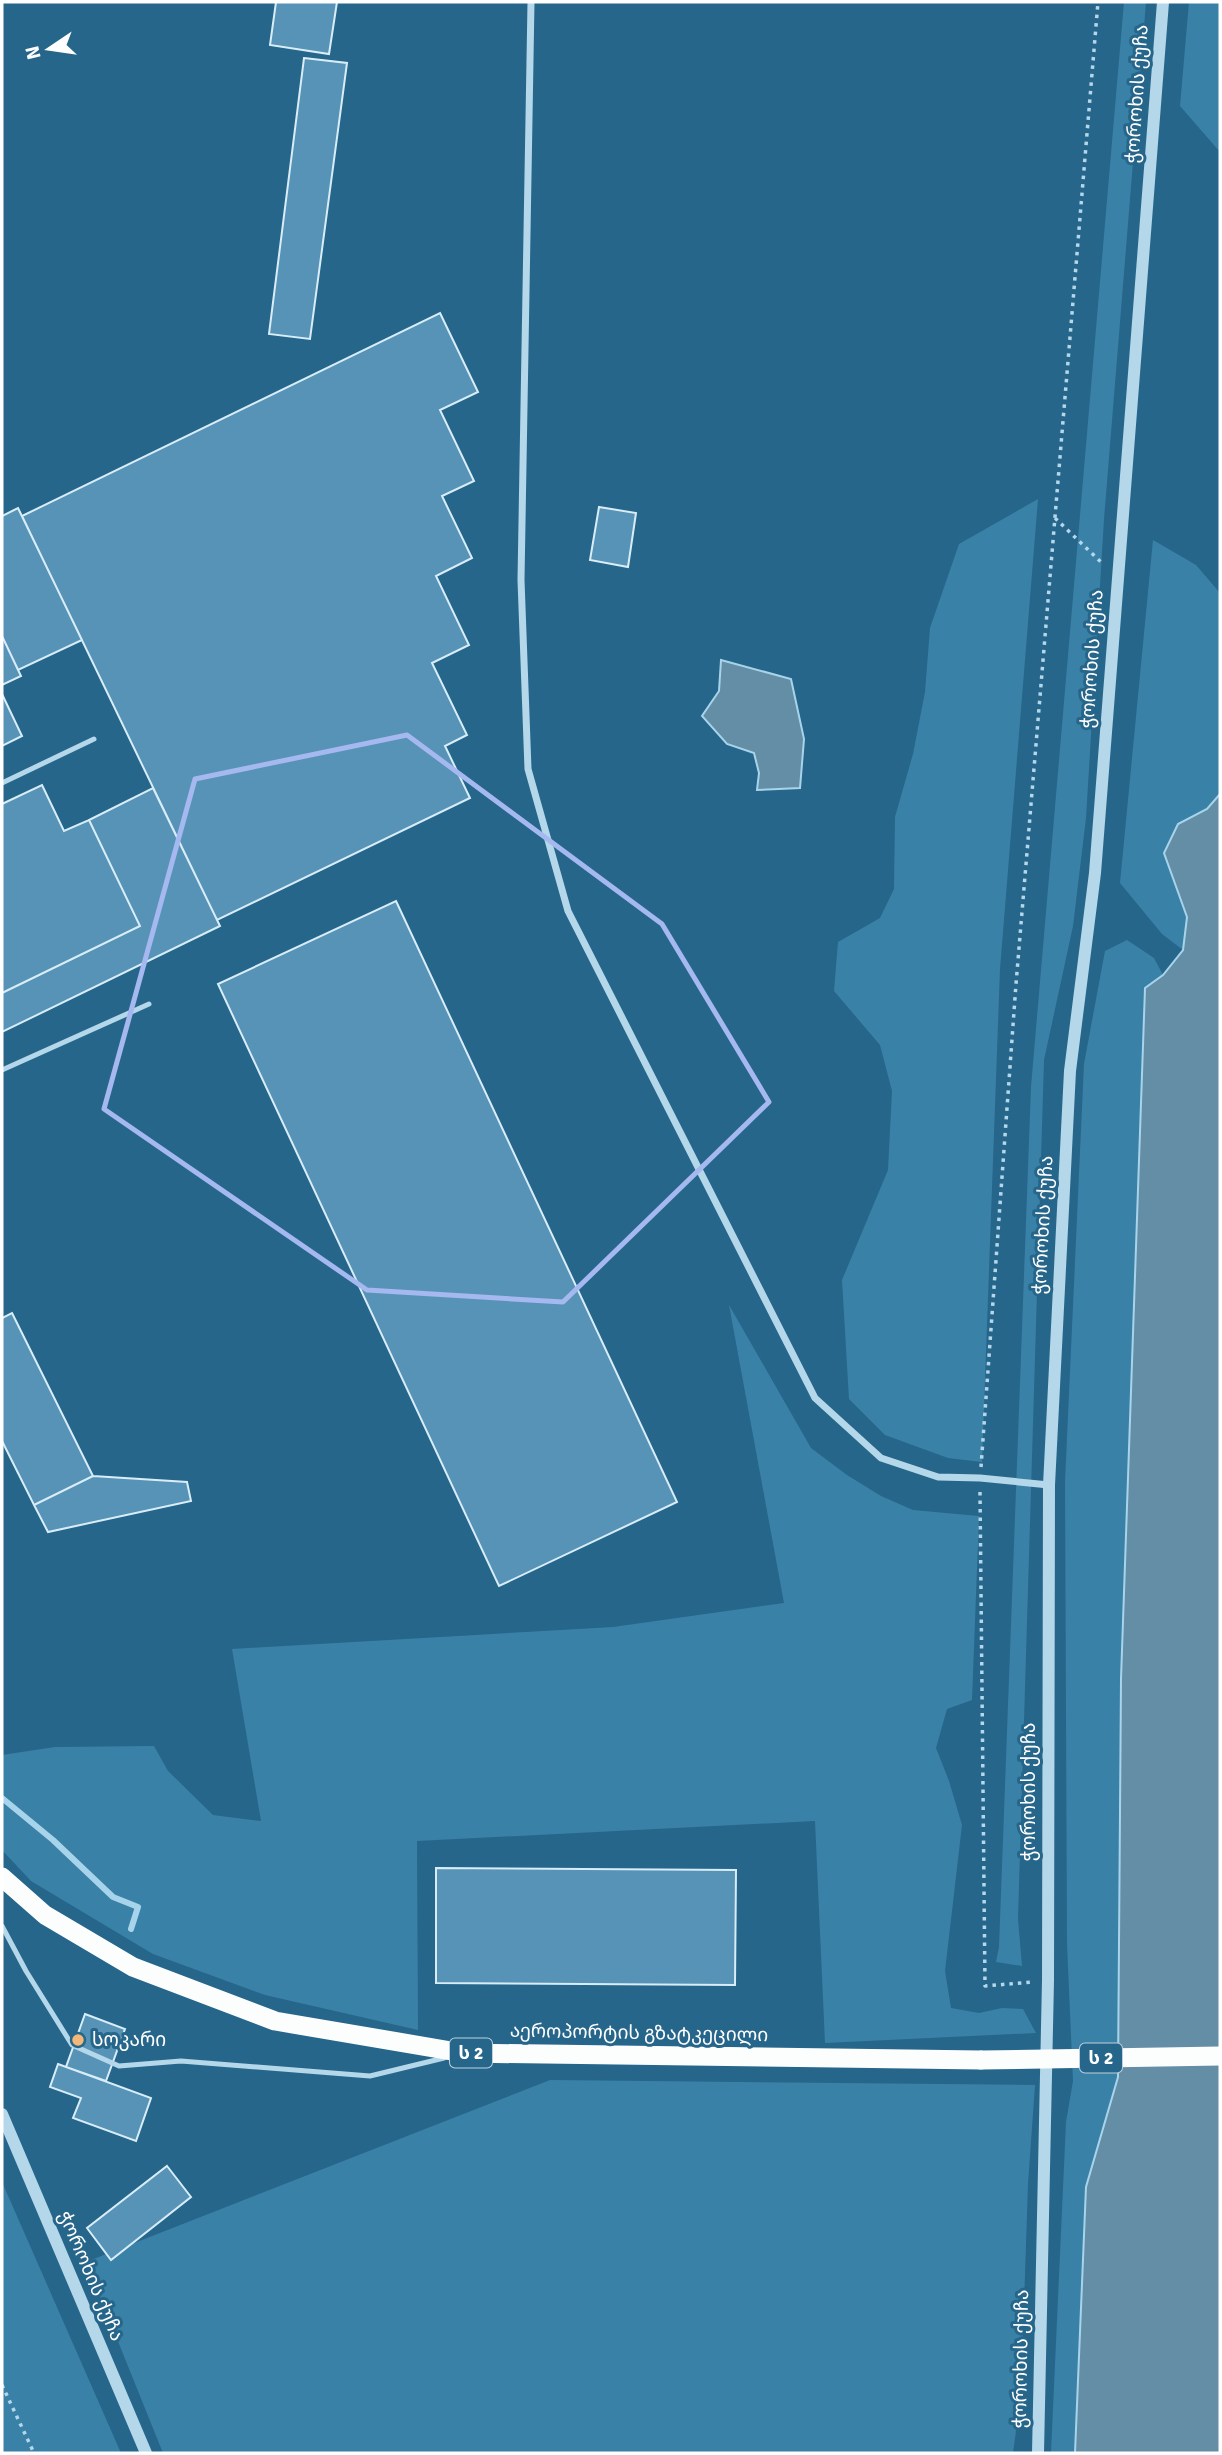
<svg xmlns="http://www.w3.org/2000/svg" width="1222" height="2455" viewBox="0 0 1222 2455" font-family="Signika,'Noto Sans Georgian',sans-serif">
<rect width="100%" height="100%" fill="#26668b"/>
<!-- green -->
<path fill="#3a81a8" d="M 1124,2 L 1146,2 L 1104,519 L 1086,818 L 1073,926 L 1044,1060 L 1018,1919 L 1022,1966 L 996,1962 L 999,1947 L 1031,1087 Z
M 1189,2 L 1220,2 L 1220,152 L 1180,106 Z
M 1038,499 L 1000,969 L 982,1462 L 948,1458 L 885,1435 L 849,1399 L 842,1280 L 888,1170 L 892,1091 L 880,1045 L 834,991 L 838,942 L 880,918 L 894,889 L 895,817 L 913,754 L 925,692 L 930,628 L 959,544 Z
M 1153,540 L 1196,565 L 1220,593 L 1220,794 L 1207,809 L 1178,824 L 1164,853 L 1187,917 L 1183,950 L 1162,934 L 1120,883 Z
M 1127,940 L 1154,958 L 1163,975 L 1145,989 L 1121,1679 L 1118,2077 L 1086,2187 L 1075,2453 L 1051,2453 L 1066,2122 L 1073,2081 L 1067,1944 L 1065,1482 L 1084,1064 L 1105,951 Z
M 729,1305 L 811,1448 L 847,1475 L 881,1496 L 913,1510 L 979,1516 L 972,1700 L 947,1709 L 936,1748 L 949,1781 L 962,1825 L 945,1971 L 951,2008 L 979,2013 L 1002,2008 L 1023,2009 L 1036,2033 L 825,2043 L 815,1821 L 417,1841 L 418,2030 L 265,1995 L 153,1954 L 31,1881 L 2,1850 L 2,1755 L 55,1747 L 154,1746 L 168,1771 L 213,1815 L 261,1821 L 232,1649 L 613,1627 L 784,1603 Z
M 550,2080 L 1035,2085 L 1028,2184 L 1021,2394 L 1013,2453 L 163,2453 L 86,2262 Z
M 2,2182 L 121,2453 L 2,2453 Z"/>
<!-- water -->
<path fill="#648ea6" stroke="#a8d4eb" stroke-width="2" d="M 721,660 L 791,679 L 804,739 L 800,788 L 757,790 L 759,773 L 754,753 L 727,744 L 702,716 L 719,691 Z
M 1220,794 L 1220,2453 L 1075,2453 L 1086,2187 L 1118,2077 L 1121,1679 L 1145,988 L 1163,975 L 1183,950 L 1187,917 L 1164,853 L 1178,824 L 1207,809 Z"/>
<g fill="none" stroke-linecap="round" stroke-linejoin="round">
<!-- stream -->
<path stroke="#a8d4eb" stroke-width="6" d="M 2,1798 L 53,1840 L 113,1897 L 138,1907 L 131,1929"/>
</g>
<!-- building -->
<path fill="#5693b6" stroke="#d8edf8" stroke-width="2" d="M 276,2 L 337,2 L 329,54 L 270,45 Z
M 304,58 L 347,63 L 310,339 L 269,334 Z
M 440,313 L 478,392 L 440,410 L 474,481 L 442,496 L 472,558 L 436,576 L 469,645 L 432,663 L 467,735 L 445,746 L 470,798 L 217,920 L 22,516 Z
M 599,507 L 636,513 L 628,567 L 590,560 Z
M 18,508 L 82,640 L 18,670 L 2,636 L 2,516 Z
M 2,636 L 21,676 L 2,685 Z
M 2,694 L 22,736 L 2,746 Z
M 42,785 L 64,831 L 89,820 L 140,926 L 2,993 L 2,804 Z
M 153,788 L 220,926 L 2,1032 L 2,993 L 140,926 L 89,820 Z
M 396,901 L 677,1502 L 499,1586 L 218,984 Z
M 12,1313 L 93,1476 L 34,1505 L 2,1441 L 2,1318 Z
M 93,1476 L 187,1482 L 191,1501 L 48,1532 L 34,1505 Z
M 436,1868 L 736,1870 L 735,1985 L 436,1983 Z
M 85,2014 L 125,2029 L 106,2081 L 66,2067 Z
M 58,2064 L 151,2098 L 136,2141 L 73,2118 L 81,2098 L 50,2087 Z
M 167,2166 L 191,2197 L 111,2260 L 87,2228 Z"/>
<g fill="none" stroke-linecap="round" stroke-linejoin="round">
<!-- path -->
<path stroke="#b4d7ea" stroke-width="3.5" stroke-dasharray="3.5 5" stroke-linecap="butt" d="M 1055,518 L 1104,565
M 981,1467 L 1016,984 L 1098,2
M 980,1492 L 985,1986 L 1032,1982
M 2,2385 L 34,2453"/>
<!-- service -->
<path stroke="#b4d7ea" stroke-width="5" d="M 2,783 L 94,739
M 2,1070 L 149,1004
M 2,1926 L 26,1971 L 72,2045 L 119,2066 L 181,2061 L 370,2076 L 444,2058"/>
<!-- minor -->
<path stroke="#b4d7ea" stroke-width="7" d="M 531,2 L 521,580 L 528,769 L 568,911 L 815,1398 L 881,1458 L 938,1477 L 980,1478 L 1049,1485"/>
<!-- tertiary -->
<path stroke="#b4d7ea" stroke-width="12" d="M 2,2114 L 146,2453
M 1038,2453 L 1048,1980 L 1049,1485 L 1070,1071 L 1095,873 L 1163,2"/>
<!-- trunk -->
<path stroke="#fcfefe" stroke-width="19" d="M 2,1877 L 45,1915 L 133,1967 L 275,2021 L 463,2053 L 981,2060"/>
<!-- trunk-bridge -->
<path stroke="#fcfefe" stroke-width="19" d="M 981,2060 L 1220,2056"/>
</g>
<!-- marked area -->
<path fill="none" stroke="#a5b8ef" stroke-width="5" stroke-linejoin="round" d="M 407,735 L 662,924 L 769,1102 L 563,1302 L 367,1290 L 104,1109 L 195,779 Z"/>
<!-- markers -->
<circle fill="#f3b879" stroke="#26668b" stroke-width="2.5" cx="78" cy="2040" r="7"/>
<g text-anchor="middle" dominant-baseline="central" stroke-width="6" stroke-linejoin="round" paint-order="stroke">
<!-- shield labels -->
<g fill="#26668b" stroke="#bed1dc" stroke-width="2">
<rect x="450" y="2038.5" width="42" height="29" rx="5"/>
<rect x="1080" y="2043.5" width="42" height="29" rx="5"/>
</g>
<g font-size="18" font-weight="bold" fill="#fff">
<text x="471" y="2053">ს 2</text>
<text x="1101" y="2058">ს 2</text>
</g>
<!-- street labels -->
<g font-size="19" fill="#fff" stroke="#26668b">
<text transform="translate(1137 94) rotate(-86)">ჭოროხის ქუჩა</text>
<text transform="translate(1092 659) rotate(-86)">ჭოროხის ქუჩა</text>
<text transform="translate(1043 1225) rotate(-87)">ჭოროხის ქუჩა</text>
<text transform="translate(1029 1792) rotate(-90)">ჭოროხის ქუჩა</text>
<text transform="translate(639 2033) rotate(1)">აეროპორტის გზატკეცილი</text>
<text transform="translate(91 2276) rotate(67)">ჭოროხის ქუჩა</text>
<text transform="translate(1021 2359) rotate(-89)">ჭოროხის ქუჩა</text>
</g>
<!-- poi labels -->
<g font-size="19" fill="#fff" stroke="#26668b" text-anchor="start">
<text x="92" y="2040">სოკარი</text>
</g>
</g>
<!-- border -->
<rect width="1222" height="2455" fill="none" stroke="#ffffff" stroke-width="7"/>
<!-- north arrow -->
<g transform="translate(49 49) rotate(257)" stroke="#26668b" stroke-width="5" paint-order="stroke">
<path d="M0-5L12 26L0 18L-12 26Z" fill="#ffffff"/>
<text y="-10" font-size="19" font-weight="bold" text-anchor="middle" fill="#ffffff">N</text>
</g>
</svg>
